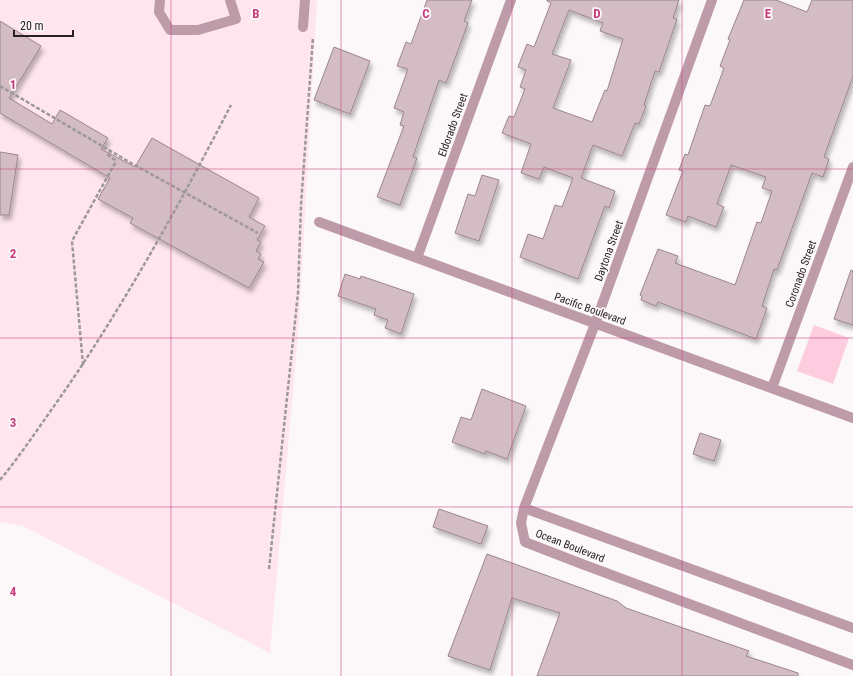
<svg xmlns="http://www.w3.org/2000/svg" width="853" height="676" viewBox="0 0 853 676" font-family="'Roboto Condensed',sans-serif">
<defs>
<filter id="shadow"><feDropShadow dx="2.5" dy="4.5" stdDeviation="2" flood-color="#0004"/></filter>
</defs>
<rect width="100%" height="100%" fill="#fcf7f9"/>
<!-- built -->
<path fill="#ffe5ee" d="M 0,0 L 317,0 L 299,321 L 270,653 L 23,526 L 0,522 Z"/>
<!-- green -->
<path fill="#fdcddf" d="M 814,325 L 849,338 L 833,384 L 797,371 Z"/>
<!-- building -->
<path fill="#d3bcc4" stroke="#9c868e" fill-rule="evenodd" filter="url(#shadow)" d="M 427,0 L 472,0 L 464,21 L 468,23 L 446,83 L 439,80 L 413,157 L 417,158 L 400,205 L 377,197 L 404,126 L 400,125 L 404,112 L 394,108 L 408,69 L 397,66 L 406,42 L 411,44 Z
M 547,0 L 679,0 L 673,18 L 677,19 L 659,72 L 655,71 L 644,105 L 646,106 L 639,124 L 635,123 L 622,156 L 593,145 L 581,178 L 615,191 L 609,208 L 605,206 L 578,279 L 520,257 L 528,234 L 543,239 L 555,205 L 562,207 L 573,178 L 544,167 L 539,179 L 521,173 L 531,144 L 502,133 L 509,116 L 514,117 L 525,89 L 520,87 L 526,70 L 518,67 L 527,44 L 534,47 L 551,3 L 547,1 ZM 569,10 L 603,23 L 600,31 L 623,39 L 607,91 L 605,90 L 592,122 L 553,108 L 571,60 L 552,54 Z
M 744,0 L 776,0 L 807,12 L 812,0 L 853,0 L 853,76 L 824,157 L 829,159 L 823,177 L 812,173 L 777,270 L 774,269 L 762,306 L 767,308 L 756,339 L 658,302 L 656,306 L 641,300 L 642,296 L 640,295 L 658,249 L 678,256 L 675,263 L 735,285 L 757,222 L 761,223 L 772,191 L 762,188 L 766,177 L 731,165 L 717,204 L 724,207 L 716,227 L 688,216 L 686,222 L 666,215 L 683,171 L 679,170 L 685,154 L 688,155 L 705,105 L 710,106 L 724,68 L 720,66 L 730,40 L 728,39 Z
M 0,21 L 41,46 L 9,98 L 52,124 L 60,110 L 108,138 L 101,149 L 135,167 L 152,138 L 259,198 L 249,217 L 265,226 L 257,240 L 261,242 L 256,251 L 261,254 L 258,259 L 264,262 L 249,288 L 130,223 L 133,218 L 98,199 L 110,178 L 0,113 Z
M 334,47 L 370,61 L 350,114 L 314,100 Z
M 0,152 L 18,155 L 9,215 L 0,215 Z
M 482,175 L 499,180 L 479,241 L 455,233 L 468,194 L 475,196 Z
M 851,270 L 853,271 L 853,325 L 834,319 Z
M 345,274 L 360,279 L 361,276 L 414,294 L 401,334 L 385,328 L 388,320 L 374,315 L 376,309 L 338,296 Z
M 482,389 L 526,406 L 507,459 L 486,451 L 485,454 L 452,442 L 461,417 L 471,420 Z
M 700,433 L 721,440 L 714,461 L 693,454 Z
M 439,509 L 488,526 L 481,544 L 433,527 Z
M 487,554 L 617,601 L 626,608 L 749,651 L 746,656 L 798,673 L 798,676 L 537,676 L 560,613 L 512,598 L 490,670 L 448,656 Z"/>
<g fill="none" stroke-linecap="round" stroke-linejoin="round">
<!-- path -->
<path stroke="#9e989b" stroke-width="2.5" stroke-dasharray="4 2" stroke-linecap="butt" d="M 0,86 L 131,163 L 258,233
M 83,365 L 72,241 L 115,163 L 115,160 L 108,155 L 110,151
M 0,480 C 19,457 35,433 52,409 C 120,313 177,209 231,105
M 269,569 L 298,293 L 301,205 L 313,37"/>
<!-- minor -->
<path stroke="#be9ba8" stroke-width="10" d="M 160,0 L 159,12 L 170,30 L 198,30 L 236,19 L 230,0
M 712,0 L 595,324 L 524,508 L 521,523 L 525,542 L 582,564 L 853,665
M 303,27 L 305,0
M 319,222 L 853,418
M 417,258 L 511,0
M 772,388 L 853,167
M 524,508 L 853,628"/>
</g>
<!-- grid -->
<path fill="none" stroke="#c43e7f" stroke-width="1" stroke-opacity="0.55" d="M 171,0 L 171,676M 341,0 L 341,676M 512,0 L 512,676M 682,0 L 682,676M 0,169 L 853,169M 0,338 L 853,338M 0,507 L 853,507"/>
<g text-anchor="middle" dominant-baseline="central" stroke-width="3.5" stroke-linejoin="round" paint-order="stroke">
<!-- street labels -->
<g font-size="11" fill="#282023" stroke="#fcf7f9">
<text transform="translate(453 125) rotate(-70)">Eldorado Street</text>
<text transform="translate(609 251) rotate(-70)">Daytona Street</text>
<text transform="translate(801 274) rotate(-70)">Coronado Street</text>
<text transform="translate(590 309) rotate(20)">Pacific Boulevard</text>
<text transform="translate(570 546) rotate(21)">Ocean Boulevard</text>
</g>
</g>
<g font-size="13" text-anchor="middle" font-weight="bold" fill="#c43e7f" stroke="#fcf7f9" stroke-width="3.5" stroke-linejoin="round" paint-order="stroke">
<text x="256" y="18">B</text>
<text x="426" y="18">C</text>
<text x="597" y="18">D</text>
<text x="768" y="18">E</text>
<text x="13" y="89">1</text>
<text x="13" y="258">2</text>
<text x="13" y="427">3</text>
<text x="13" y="596">4</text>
</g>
<!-- scale -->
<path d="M14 30v6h59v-6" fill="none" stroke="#282023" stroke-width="2"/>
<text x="20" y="30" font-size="12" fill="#282023" stroke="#fcf7f9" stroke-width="3" paint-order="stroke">20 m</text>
</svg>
